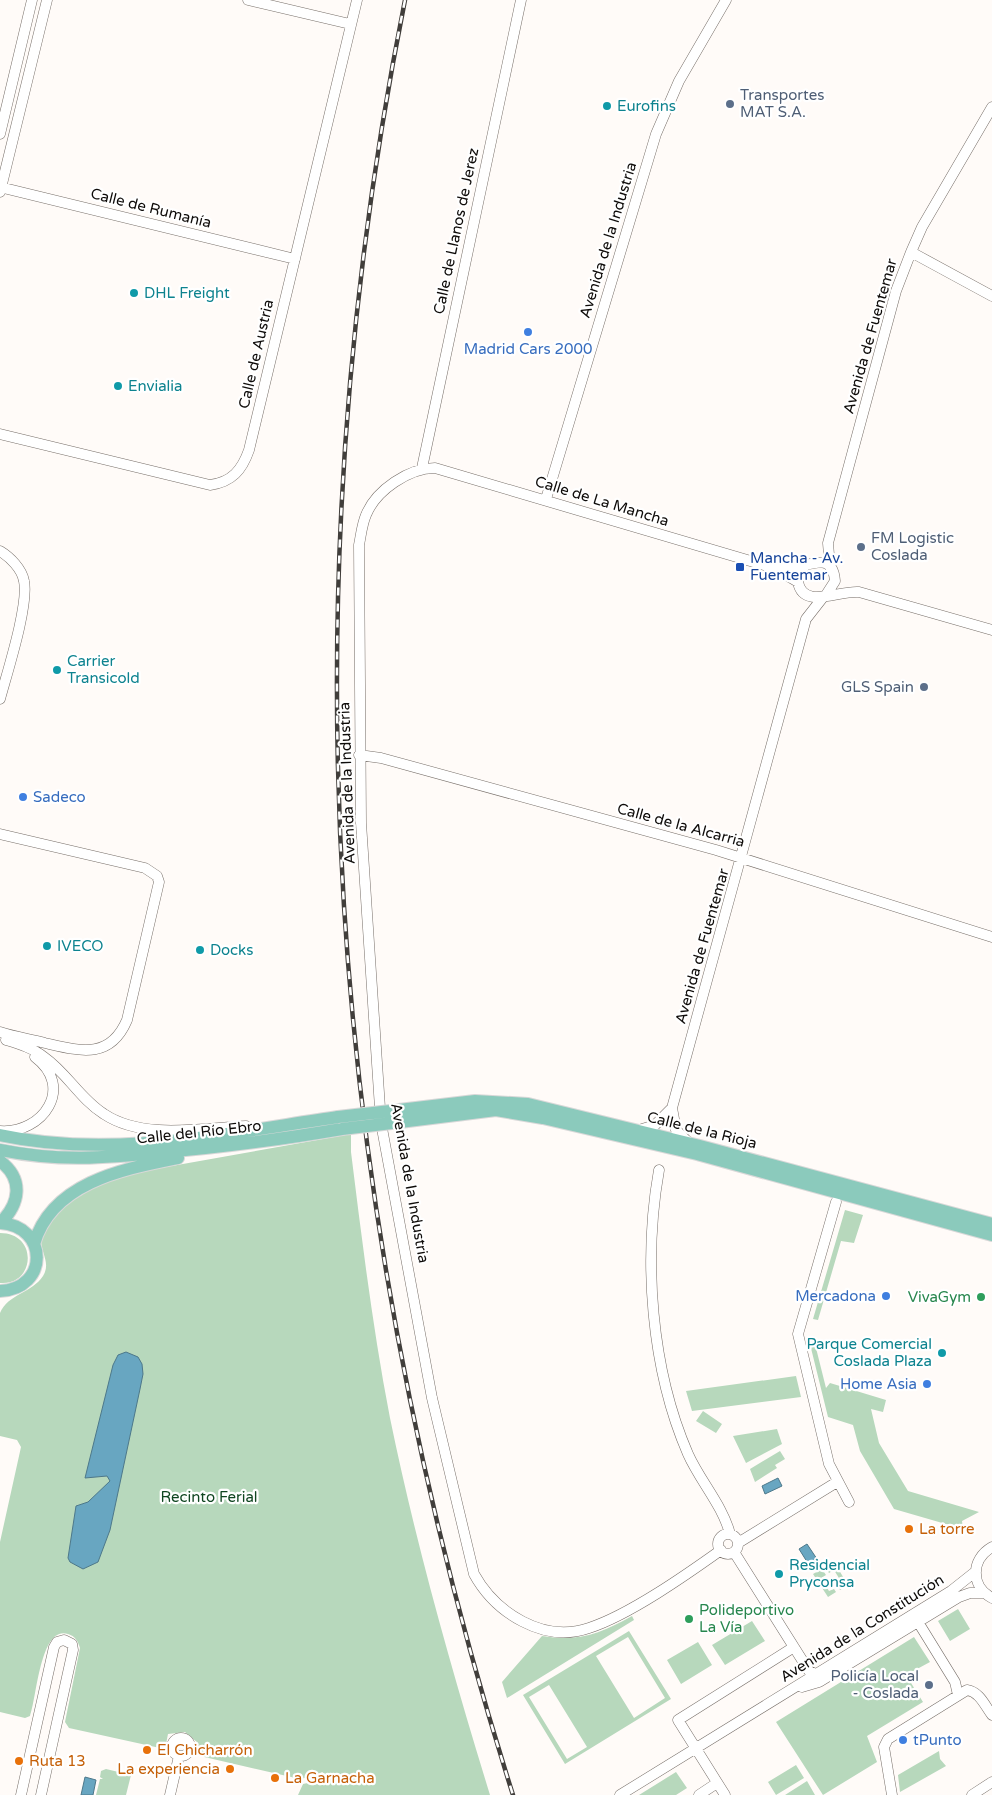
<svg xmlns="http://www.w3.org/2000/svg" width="992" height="1795" viewBox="0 0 992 1795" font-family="'Varela Round',sans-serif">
<rect width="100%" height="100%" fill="#fffbf8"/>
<!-- green -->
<path fill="#b7d8bc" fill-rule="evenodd" d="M 351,1134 L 351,1152 C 362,1241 373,1330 390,1418 C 416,1545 452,1671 490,1795 L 298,1795 L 303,1784 L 331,1778 L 322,1772 L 319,1775 L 300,1779 L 200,1756 L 196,1752 L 198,1743 L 185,1732 L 168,1734 L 166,1744 L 160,1748 L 69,1728 L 65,1722 L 80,1648 C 78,1641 75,1636 68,1634 C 40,1625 37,1698 30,1716 L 25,1718 L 0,1712 L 0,1542 L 21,1447 L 17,1440 L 0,1436 L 0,1313 C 8,1294 32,1293 43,1276 C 51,1263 41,1253 41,1240 C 42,1211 99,1185 121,1175 Z
M 845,1210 L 863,1215 L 854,1243 L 841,1241 L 818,1320 L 813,1319 Z
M 0,1233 C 39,1233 35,1286 0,1283 Z
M 808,1336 L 813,1336 L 826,1388 L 830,1383 L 886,1400 L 883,1412 L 871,1409 L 879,1443 L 908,1491 L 979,1512 L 962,1521 L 963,1529 L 894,1509 L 860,1451 L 853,1425 L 828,1417 Z
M 796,1376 L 801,1397 L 692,1411 L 686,1391 Z
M 703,1411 L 722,1424 L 716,1433 L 696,1421 Z
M 777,1429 L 782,1444 L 746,1463 L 733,1436 Z
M 780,1451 L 785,1459 L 775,1465 L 777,1468 L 755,1482 L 750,1469 Z
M 834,1562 L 848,1585 L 840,1590 L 838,1586 L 842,1583 L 834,1570 L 829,1573 L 825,1567 Z
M 822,1569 L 826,1575 L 821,1578 L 829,1591 L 834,1589 L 836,1592 L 828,1597 L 813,1574 Z
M 958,1609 L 970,1629 L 950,1641 L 938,1621 Z
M 632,1616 L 634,1620 L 507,1698 L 502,1682 L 542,1636 C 579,1642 600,1634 632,1616 Z
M 752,1621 L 765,1641 L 725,1665 L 712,1645 Z
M 629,1631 L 671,1699 L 565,1764 L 523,1695 ZM 628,1637 L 665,1698 L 634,1718 L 596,1656 ZM 549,1685 L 587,1747 L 567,1759 L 529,1697 Z
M 914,1637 L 930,1662 L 906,1675 L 923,1702 L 867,1736 L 877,1762 L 823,1795 L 776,1722 Z
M 698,1642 L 712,1665 L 681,1684 L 667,1660 Z
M 939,1751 L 940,1759 L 946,1766 L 900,1792 L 898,1775 Z
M 796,1765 L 804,1778 L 776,1795 L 768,1782 Z
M 106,1769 L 131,1775 L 126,1795 L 96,1795 L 100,1779 L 103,1779 L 100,1777 L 101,1771 Z
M 676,1772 L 687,1788 L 676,1795 L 639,1795 Z
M 807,1781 L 815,1795 L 785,1795 Z"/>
<!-- water -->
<path fill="#68a6c1" stroke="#4d788a" d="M 126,1352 L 138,1357 L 142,1364 L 143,1374 L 140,1389 L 110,1530 L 98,1562 L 83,1569 L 70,1562 L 68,1558 L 76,1506 L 88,1502 L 110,1481 L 107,1476 L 85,1478 L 113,1365 L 118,1355 Z
M 778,1478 L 782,1486 L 765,1494 L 762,1486 Z
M 807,1544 L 817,1559 L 809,1565 L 799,1549 Z
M 85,1777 L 96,1780 L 93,1795 L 81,1795 Z"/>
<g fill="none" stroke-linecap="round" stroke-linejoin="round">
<!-- minor casing -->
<g stroke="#776f69" stroke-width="11">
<path id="minor" d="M 248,0 L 350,24
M 0,134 L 32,0
M 0,187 L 295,259
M 0,192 L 47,0
M 911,252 L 992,296
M 0,434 L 210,485 C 232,482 242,470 249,450 L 357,0
M 422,468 L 521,0
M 546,499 L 656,134 L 679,81 L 726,0
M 0,551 C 10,557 22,569 24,581 C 29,605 7,673 0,699
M 806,565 C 801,569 797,575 798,582 C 803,610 839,590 859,592 L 992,630
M 830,567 L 828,543 L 831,532 L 896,291 L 911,252 L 922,227 L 992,107
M 777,568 C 784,568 791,569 798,567 C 815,563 833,554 835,581 L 826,595
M 359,755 L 381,758 L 716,850 L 992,937
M 0,834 L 145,868 L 157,876 L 159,882 L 127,1020 C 110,1060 80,1051 45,1043 C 30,1039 15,1037 0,1032
M 6,1040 C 19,1044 33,1048 44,1057 C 67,1073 80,1099 104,1114 C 143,1140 202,1128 246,1126
M 639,1130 L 655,1125 L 672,1108
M 0,1131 C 43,1134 75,1087 35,1057
M 688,1142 L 676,1130 L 672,1108 L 806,619 L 824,596
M 659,1170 C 643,1260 651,1369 688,1454 C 700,1481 723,1506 730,1534
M 836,1202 L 798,1334 L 829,1464 L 849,1502
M718 1544a10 10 0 1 1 20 0a10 10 0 1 1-20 0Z
M 738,1543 L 837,1482
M 992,1547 C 971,1559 970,1586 992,1598
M 721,1550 C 686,1575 629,1615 589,1628 C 543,1644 495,1612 474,1574 L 432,1398 L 381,1123 L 361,823 L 359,545 C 361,535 362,524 366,515 C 376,490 409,468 435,468 L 774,568 L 798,582
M 734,1552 L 809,1671 L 816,1674
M 918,1622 L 955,1682 L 958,1695
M 802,1687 L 819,1682 L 959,1597 L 970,1593 L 984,1593
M172 1747a9 9 0 1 1 18 0a9 9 0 1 1-18 0Z
M 21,1795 L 54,1647 L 57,1642 L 64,1640 L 72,1644 L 73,1650 L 41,1795
M 170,1795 L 179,1756
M 620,1795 L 951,1591 L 975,1572
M 699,1795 L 717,1783
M 725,1795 L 678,1720 L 794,1647
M 892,1795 L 884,1747 L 888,1739 L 967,1690 C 980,1692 985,1706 992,1715
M 972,1795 L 992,1782"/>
</g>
<!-- major casing -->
<g stroke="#d8d8d8" stroke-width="14">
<path id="major" d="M 399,1110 L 475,1101 L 528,1104 L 700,1146 L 992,1224
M 400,1122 L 496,1110 L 543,1118 L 697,1154 L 992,1235
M 0,1135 C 111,1159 228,1133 338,1117
M 0,1150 C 59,1162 105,1158 164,1152 C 224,1147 283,1139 342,1129
M 0,1161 C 24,1179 20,1204 0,1223
M 0,1223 C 49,1226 49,1289 0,1291
M 34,1244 C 52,1182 124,1169 178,1158"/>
</g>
<!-- minor -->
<use href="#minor" stroke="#fff" stroke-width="10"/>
<!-- major -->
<use href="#major" stroke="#8bcabc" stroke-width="12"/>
<!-- rail casing -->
<g stroke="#413e3b" stroke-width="4.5">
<path id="rail" d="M 405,0 C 284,605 327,1208 513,1795"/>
</g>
<!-- rail -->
<use href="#rail" stroke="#fff" stroke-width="2.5" stroke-dasharray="8" stroke-linecap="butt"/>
<!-- major-bridge casing -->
<g stroke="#d8d8d8" stroke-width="14" stroke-linecap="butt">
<path id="major-bridge" d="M 338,1117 L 399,1110
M 342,1129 L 400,1122"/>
</g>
<!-- major-bridge -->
<use href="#major-bridge" stroke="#8bcabc" stroke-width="12"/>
</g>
<!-- markers -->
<g fill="#5c6f8a" stroke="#fff" stroke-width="2">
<circle cx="730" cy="104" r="5"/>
<circle cx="861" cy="547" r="5"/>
<circle cx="924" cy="687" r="5"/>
<circle cx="929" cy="1685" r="5"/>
</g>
<g fill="#0f9aa8" stroke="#fff" stroke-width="2">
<circle cx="607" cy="106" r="5"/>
<circle cx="134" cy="293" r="5"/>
<circle cx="118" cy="386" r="5"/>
<circle cx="57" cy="670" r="5"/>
<circle cx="47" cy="946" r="5"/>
<circle cx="200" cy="950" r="5"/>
<circle cx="942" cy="1353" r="5"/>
<circle cx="779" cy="1574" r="5"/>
</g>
<g fill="#3f7fe0" stroke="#fff" stroke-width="2">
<circle cx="528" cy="332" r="5"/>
<circle cx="23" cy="797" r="5"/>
<circle cx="886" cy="1296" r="5"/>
<circle cx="927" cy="1384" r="5"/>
<circle cx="903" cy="1740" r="5"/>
</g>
<rect fill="#1a4fb4" stroke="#fff" stroke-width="2" x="735" y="562" width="10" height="10" rx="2.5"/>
<g fill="#2e9e5b" stroke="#fff" stroke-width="2">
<circle cx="981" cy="1297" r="5"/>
<circle cx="689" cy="1619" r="5"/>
</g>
<g fill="#e8710a" stroke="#fff" stroke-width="2">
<circle cx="909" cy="1529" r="5"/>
<circle cx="147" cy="1750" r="5"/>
<circle cx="19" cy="1761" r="5"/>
<circle cx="230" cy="1769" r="5"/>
<circle cx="275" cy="1778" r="5"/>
</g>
<g text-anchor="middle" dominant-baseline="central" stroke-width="4.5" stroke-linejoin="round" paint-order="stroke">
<!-- service labels -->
<g font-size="15" fill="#4e5e75" stroke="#fff" text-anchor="start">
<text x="740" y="95">Transportes<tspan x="740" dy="17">MAT S.A.</tspan></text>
<text x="871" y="538">FM Logistic<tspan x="871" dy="17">Coslada</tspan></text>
<text x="914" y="687" text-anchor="end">GLS Spain</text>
<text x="919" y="1676" text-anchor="end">Policía Local<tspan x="919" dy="17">- Coslada</tspan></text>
</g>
<!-- culture labels -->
<g font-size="15" fill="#0d838f" stroke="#fff" text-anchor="start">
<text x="617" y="106">Eurofins</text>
<text x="144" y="293">DHL Freight</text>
<text x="128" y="386">Envialia</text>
<text x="67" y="661">Carrier<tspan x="67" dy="17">Transicold</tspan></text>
<text x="57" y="946">IVECO</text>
<text x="210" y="950">Docks</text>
<text x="932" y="1344" text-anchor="end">Parque Comercial<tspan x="932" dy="17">Coslada Plaza</tspan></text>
<text x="789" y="1565">Residencial<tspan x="789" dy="17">Pryconsa</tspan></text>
</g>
<!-- street labels -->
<g font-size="15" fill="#0e0b09" stroke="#fff">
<text transform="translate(151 208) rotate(14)">Calle de Rumanía</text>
<text transform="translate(456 231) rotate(-78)">Calle de Llanos de Jerez</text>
<text transform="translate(608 240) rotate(-73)">Avenida de la Industria</text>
<text transform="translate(870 336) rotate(-74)">Avenida de Fuentemar</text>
<text transform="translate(256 354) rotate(-77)">Calle de Austria</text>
<text transform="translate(602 501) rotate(17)">Calle de La Mancha</text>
<text transform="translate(347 783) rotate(-92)">Avenida de la Industria</text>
<text transform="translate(681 825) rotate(15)">Calle de la Alcarria</text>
<text transform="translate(702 946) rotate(-74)">Avenida de Fuentemar</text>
<text transform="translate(702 1130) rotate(14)">Calle de la Rioja</text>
<text transform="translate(199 1132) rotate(-6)">Calle del Río Ebro</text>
<text transform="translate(410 1183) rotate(80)">Avenida de la Industria</text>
<text transform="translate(862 1628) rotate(-32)">Avenida de la Constitución</text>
</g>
<!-- shop labels -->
<g font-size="15" fill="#366cbe" stroke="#fff" text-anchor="start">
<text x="528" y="349" text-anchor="middle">Madrid Cars 2000</text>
<text x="33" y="797">Sadeco</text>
<text x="876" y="1296" text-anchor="end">Mercadona</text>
<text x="917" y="1384" text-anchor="end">Home Asia</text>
<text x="913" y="1740">tPunto</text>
</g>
<!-- transit labels -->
<g font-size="15" fill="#164399" stroke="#fff" text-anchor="start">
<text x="750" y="558">Mancha - Av.<tspan x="750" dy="17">Fuentemar</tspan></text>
</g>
<!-- leisure labels -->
<g font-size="15" fill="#27864d" stroke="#fff" text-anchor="end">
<text x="971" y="1297">VivaGym</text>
<text x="699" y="1610" text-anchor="start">Polideportivo<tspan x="699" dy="17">La Vía</tspan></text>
</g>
<!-- park labels -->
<g font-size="15" fill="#0f4520" stroke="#fff">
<text x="209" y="1497">Recinto Ferial</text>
</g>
<!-- food labels -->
<g font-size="15" fill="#c56008" stroke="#fff" text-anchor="start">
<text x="919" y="1529">La torre</text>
<text x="157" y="1750">El Chicharrón</text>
<text x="29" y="1761">Ruta 13</text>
<text x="220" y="1769" text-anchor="end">La experiencia</text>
<text x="285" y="1778">La Garnacha</text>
</g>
</g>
</svg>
